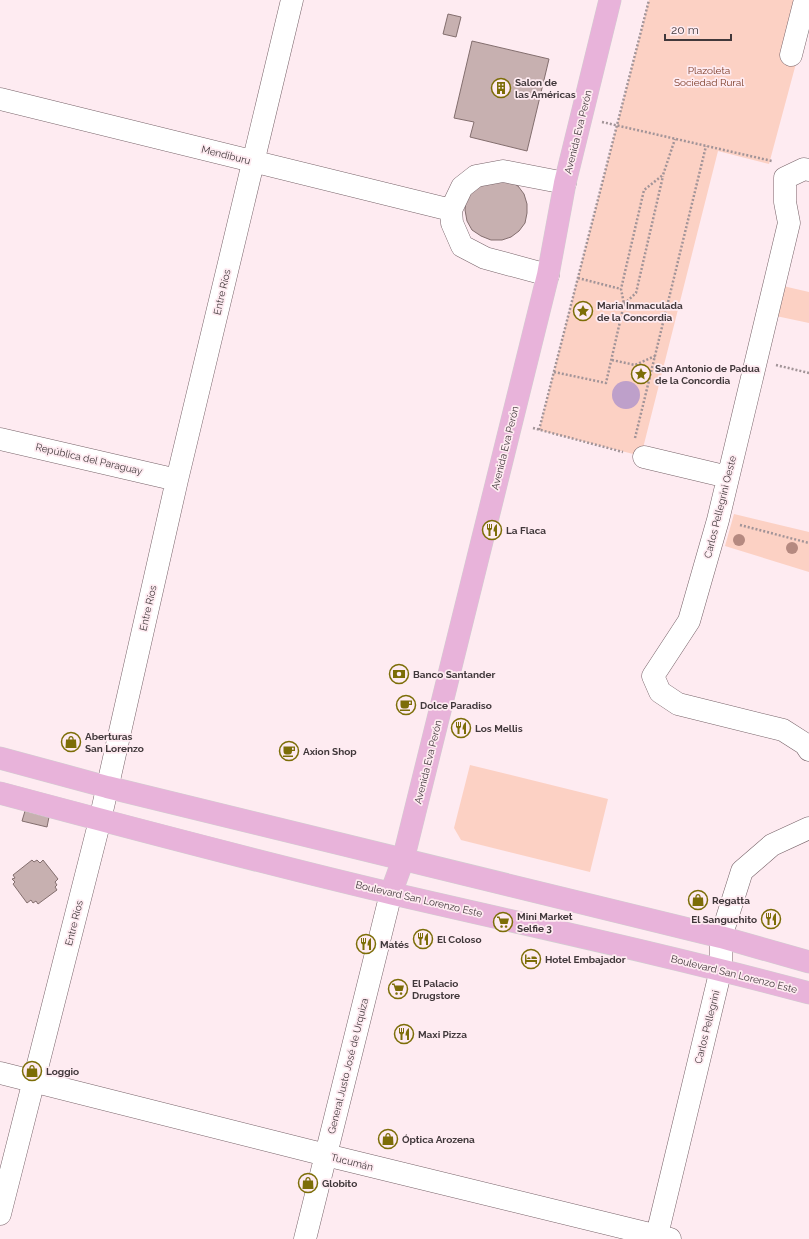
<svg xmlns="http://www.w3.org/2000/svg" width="809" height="1239" viewBox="0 0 809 1239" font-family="Raleway,sans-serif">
<rect width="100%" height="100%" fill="#feebf1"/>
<!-- green -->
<path fill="#fcd1c4" d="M 649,0 L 809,0 L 809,15 L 769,164 L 718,151 L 641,456 L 539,430 Z
M 783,286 L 809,292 L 809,323 L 776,316 Z
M 734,514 L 809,532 L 809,572 L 725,546 Z
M 470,765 L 608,799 L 590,872 L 461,840 L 454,828 Z"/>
<!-- water -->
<path fill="#bea0ca" d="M612 395a14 14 0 1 1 28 0a14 14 0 1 1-28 0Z"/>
<!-- building -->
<path fill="#c7b0b0" stroke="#836e6e" d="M 448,14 L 461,17 L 456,37 L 443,34 Z
M 472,41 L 549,59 L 527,151 L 470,137 L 474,122 L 454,118 Z
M 510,181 L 518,186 L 524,194 L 527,204 L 527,213 L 525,223 L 519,231 L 511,237 L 502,240 L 491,240 L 481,236 L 472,230 L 467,221 L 465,210 L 466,199 L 480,183 Z
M 458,719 L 468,721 L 464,736 L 454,734 Z
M 25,811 L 49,817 L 47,827 L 22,821 Z
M 32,860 L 34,862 L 37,860 L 40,863 L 43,860 L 58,879 L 55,882 L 57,885 L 55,887 L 57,890 L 38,904 L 36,901 L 33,903 L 31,900 L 27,903 L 13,884 L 15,882 L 12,879 L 15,878 L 13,875 Z"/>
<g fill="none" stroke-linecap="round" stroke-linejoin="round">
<!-- minor casing -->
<g stroke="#776369" stroke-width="23">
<path id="minor" d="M 791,55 L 805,0
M 0,99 L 451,210
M 809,170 L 804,169 L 785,178 L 785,202 L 789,223 L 718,520 L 689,621 L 653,676 L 660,692 L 678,704 L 783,730 L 805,744 L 809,750
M 548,275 L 485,258 L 462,246 L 452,223 L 451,210 L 462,187 L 476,176 L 503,171 L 565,183
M 0,439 L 177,480
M 644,457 L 728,477
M 0,1073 L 326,1155 L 670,1239
M 0,1214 L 100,820 L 177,480 L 292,0
M 305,1239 L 391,893
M 656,1239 L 721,969 L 721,937 L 742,871 L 772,845 L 809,828"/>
</g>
<!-- major casing -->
<g stroke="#d1cfd0" stroke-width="23">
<path id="major" d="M 0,758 L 107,787 L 721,937 L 809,962
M 0,793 C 131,828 262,863 394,894 C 532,926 672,956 809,993
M 391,893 L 403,860 L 548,275 L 565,183 L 610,0"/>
</g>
<!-- path -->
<path stroke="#a29498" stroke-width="2.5" stroke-dasharray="2 2" stroke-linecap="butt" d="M 602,122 L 772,161
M 578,278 L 621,289
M 624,304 L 636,293 L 663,176
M 612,360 L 635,365 L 655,356
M 776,365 L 809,373
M 554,372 L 606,383 L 624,304 L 621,289 L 644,190 L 663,175 L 675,139
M 533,428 L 623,452
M 539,430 L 649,0
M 635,438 L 706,146
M 740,525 L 809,543"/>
<!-- minor -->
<use href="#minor" stroke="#fff" stroke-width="22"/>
<!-- major -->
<use href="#major" stroke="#e8b3da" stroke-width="22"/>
</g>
<!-- trees -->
<g fill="#b58980">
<circle cx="739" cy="540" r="6"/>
<circle cx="792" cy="548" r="6"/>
</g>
<!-- icons -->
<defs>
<g id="building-ring" transform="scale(1)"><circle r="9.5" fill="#feebf1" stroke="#7c6d07" stroke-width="1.5"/><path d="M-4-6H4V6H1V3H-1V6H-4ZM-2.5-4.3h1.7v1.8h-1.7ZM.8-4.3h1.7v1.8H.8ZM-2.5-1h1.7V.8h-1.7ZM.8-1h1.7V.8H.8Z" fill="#7c6d07"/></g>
<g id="sight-ring" transform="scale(1)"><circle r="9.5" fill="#feebf1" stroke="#7c6d07" stroke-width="1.5"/><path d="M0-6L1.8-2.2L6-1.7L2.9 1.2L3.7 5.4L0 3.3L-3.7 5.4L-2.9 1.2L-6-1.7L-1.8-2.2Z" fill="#7c6d07"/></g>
<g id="restaurant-ring" transform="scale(1)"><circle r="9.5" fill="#feebf1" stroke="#7c6d07" stroke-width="1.5"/><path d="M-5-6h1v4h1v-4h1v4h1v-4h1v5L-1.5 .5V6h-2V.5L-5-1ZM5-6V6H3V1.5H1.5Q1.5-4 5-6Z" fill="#7c6d07"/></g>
<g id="bank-ring" transform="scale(1)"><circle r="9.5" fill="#feebf1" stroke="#7c6d07" stroke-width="1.5"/><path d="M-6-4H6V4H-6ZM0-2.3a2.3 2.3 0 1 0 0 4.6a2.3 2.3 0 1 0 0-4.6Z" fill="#7c6d07"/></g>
<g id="cafe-ring" transform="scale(1)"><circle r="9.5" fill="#feebf1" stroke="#7c6d07" stroke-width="1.5"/><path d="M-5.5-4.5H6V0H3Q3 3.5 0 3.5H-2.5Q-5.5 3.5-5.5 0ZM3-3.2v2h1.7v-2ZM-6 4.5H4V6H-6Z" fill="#7c6d07"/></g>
<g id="shop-ring" transform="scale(1)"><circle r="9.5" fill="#feebf1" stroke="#7c6d07" stroke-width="1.5"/><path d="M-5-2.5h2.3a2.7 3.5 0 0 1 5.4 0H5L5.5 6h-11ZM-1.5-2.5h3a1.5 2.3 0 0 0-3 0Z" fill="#7c6d07"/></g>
<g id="supermarket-ring" transform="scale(1)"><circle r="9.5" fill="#feebf1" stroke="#7c6d07" stroke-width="1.5"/><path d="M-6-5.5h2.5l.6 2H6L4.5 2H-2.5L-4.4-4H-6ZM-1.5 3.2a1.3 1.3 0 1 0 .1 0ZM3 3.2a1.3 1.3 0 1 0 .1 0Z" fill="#7c6d07"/></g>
<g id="hotel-ring" transform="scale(1)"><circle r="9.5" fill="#feebf1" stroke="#7c6d07" stroke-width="1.5"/><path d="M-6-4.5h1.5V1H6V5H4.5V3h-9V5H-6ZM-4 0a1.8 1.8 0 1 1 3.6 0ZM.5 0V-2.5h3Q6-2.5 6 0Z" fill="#7c6d07"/></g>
</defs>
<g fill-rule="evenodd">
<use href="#building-ring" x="501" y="88"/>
<use href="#sight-ring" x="583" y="311"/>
<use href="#sight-ring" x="641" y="374"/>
<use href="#restaurant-ring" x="492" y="530"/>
<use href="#bank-ring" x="399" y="674"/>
<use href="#cafe-ring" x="406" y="705"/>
<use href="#restaurant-ring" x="461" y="728"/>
<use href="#shop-ring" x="71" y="742"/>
<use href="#cafe-ring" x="289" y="751"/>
<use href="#shop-ring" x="698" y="900"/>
<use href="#restaurant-ring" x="771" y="919"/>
<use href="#supermarket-ring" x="503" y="922"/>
<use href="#restaurant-ring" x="423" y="939"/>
<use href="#restaurant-ring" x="366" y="944"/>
<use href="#hotel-ring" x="531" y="959"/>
<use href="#supermarket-ring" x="398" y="989"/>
<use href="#restaurant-ring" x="404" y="1034"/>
<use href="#shop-ring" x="32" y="1071"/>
<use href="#shop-ring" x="388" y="1139"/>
<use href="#shop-ring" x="308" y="1183"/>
</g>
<g text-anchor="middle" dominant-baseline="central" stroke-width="3.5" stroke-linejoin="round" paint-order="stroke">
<!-- park labels -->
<g font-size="10" fill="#7a3924" stroke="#feebf1">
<text x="709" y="70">Plazoleta<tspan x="709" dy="12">Sociedad Rural</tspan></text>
</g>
<!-- poi labels -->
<g font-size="10" font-weight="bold" fill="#41383b" stroke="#feebf1" text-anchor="start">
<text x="515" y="82">Salon de<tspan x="515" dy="12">las Américas</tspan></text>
<text x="597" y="305">Maria Inmaculada<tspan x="597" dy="12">de la Concordia</tspan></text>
<text x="655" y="368">San Antonio de Padua<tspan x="655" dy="12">de la Concordia</tspan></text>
<text x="506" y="530">La Flaca</text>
<text x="413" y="674">Banco Santander</text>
<text x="420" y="705">Dolce Paradiso</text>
<text x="475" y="728">Los Mellis</text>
<text x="85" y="736">Aberturas<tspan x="85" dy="12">San Lorenzo</tspan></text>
<text x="303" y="751">Axion Shop</text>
<text x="712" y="900">Regatta</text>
<text x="517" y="916">Mini Market<tspan x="517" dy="12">Selfie 3</tspan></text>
<text x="757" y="919" text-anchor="end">El Sanguchito</text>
<text x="437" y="939">El Coloso</text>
<text x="380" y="944">Matés</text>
<text x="545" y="959">Hotel Embajador</text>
<text x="412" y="983">El Palacio<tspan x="412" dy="12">Drugstore</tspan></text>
<text x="418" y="1034">Maxi Pizza</text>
<text x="46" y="1071">Loggio</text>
<text x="402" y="1139">Óptica Arozena</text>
<text x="322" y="1183">Globito</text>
</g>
<!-- street labels -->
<g font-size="10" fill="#41383b" stroke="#feebf1">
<text transform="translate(578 132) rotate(-76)">Avenida Eva Perón</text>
<text transform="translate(226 155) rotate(14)">Mendiburu</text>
<text transform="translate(222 292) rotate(-77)">Entre Ríos</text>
<text transform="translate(505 448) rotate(-76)">Avenida Eva Perón</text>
<text transform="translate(89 459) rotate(13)">República del Paraguay</text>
<text transform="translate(720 507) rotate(-76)">Carlos Pellegrini Oeste</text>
<text transform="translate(148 608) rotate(-77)">Entre Ríos</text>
<text transform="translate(428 762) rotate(-76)">Avenida Eva Perón</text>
<text transform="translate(419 899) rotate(13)">Boulevard San Lorenzo Este</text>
<text transform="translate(74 923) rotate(-76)">Entre Ríos</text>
<text transform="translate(734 974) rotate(14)">Boulevard San Lorenzo Este</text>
<text transform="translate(707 1027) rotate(-76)">Carlos Pellegrini</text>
<text transform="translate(348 1066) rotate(-76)">General Justo José de Urquiza</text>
<text transform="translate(352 1162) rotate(14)">Tucumán</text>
</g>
</g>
<!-- scale -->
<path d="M665 34v6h66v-6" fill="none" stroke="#41383b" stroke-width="2"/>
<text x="671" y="34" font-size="12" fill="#41383b" stroke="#feebf1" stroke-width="3" paint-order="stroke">20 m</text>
</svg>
